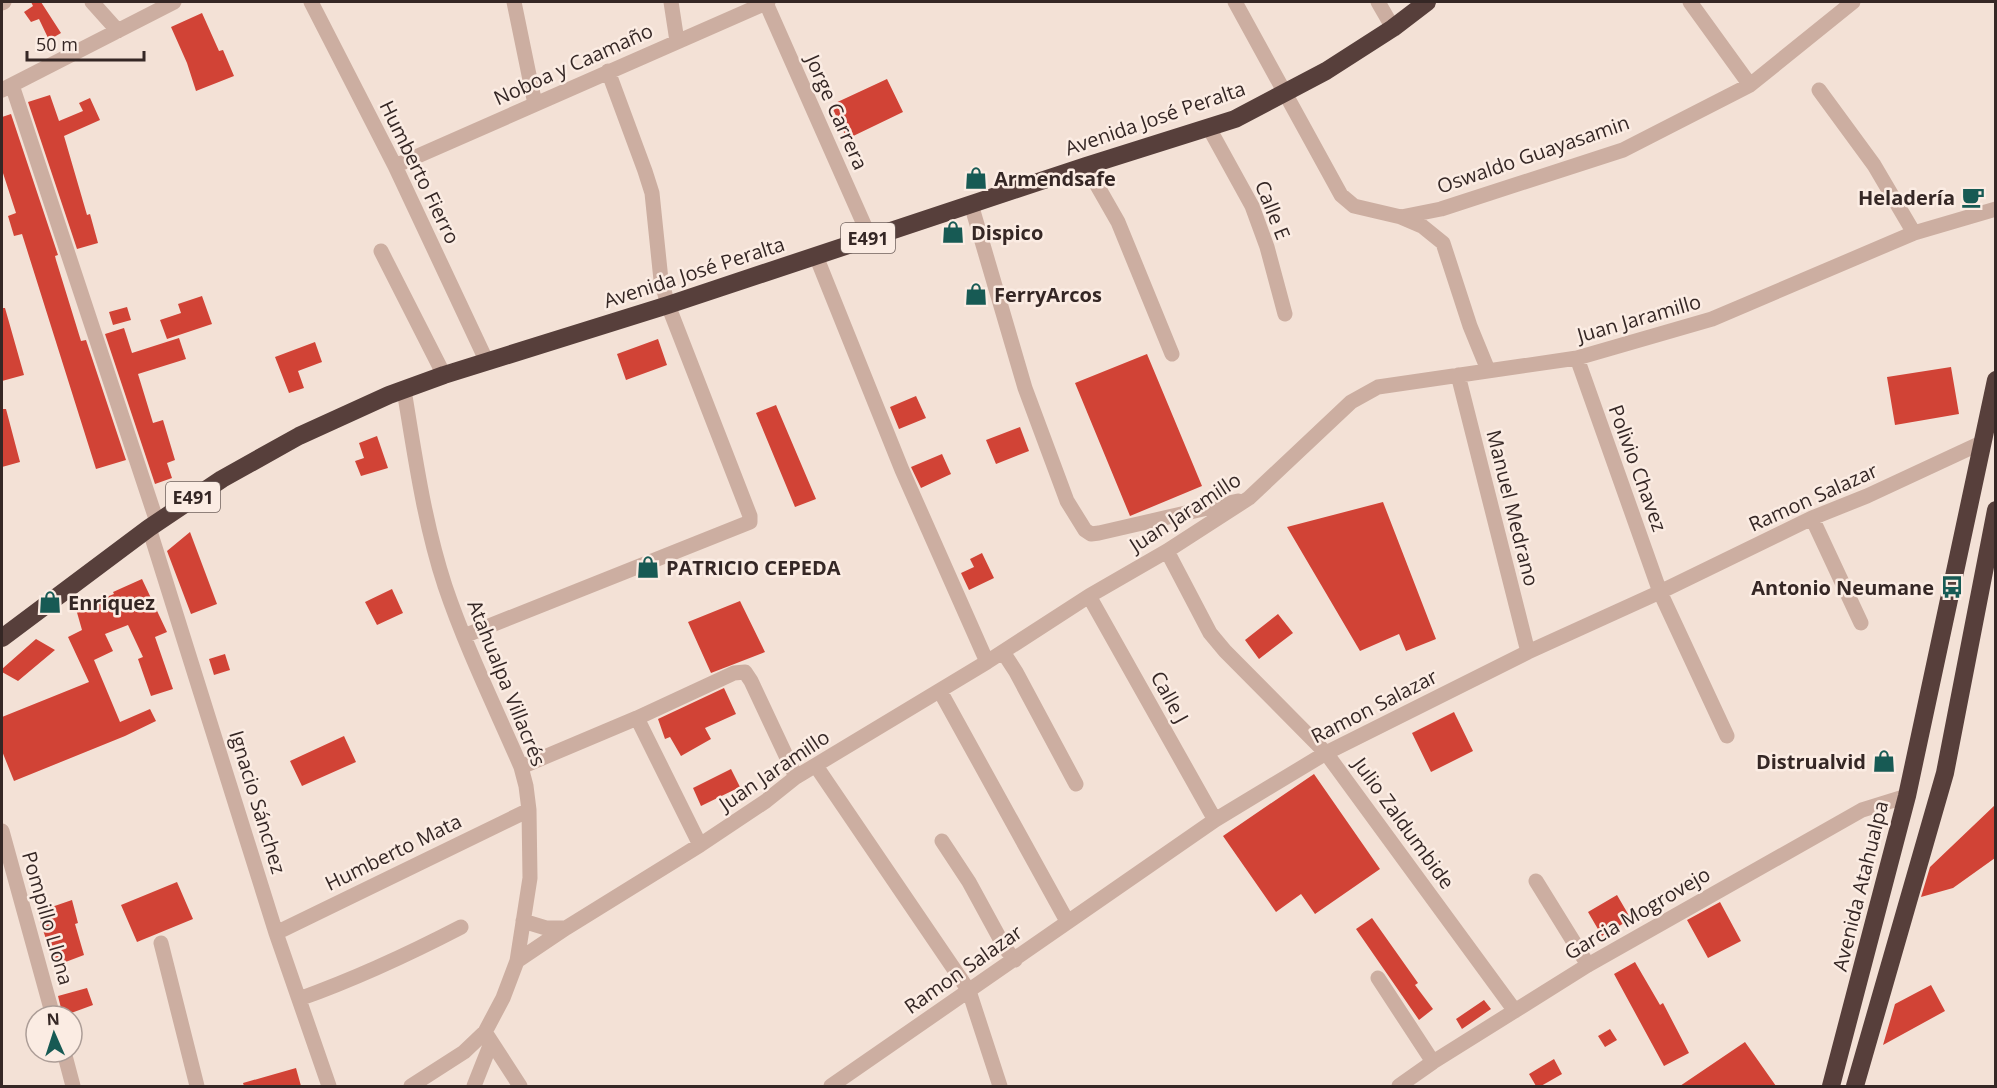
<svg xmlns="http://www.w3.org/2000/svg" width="1997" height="1088" viewBox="0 0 1997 1088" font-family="'Open Sans',sans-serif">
<rect width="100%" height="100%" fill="#f3e1d6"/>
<!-- building -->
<path fill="#d14336" d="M 31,2 L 41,2 L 61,33 L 49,40 L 39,19 L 31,22 L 24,12 L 33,6 Z
M 202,13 L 219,51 L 223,50 L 234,76 L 196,91 L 187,63 L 171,27 Z
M 887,79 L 903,112 L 847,139 L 831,105 Z
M 50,95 L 59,121 L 83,111 L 79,103 L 90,98 L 100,120 L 64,136 L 87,215 L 90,214 L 98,243 L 77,249 L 28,102 Z
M 11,114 L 58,255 L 55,256 L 56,260 L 81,341 L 86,340 L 126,460 L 96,469 L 22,234 L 14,236 L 8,216 L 16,213 L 2,170 L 2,117 Z
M 202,296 L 212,324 L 167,339 L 160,320 L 181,313 L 178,304 Z
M 127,307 L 131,320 L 113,325 L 109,312 Z
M 2,308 L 5,308 L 24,375 L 2,381 Z
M 124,328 L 132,353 L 179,338 L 186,359 L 138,374 L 153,423 L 163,420 L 175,460 L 167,463 L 172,478 L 155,484 L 105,334 Z
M 658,339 L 667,365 L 626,380 L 617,354 Z
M 315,342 L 322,362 L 298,371 L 304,388 L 289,393 L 275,357 Z
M 1147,354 L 1202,486 L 1130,516 L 1075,383 Z
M 1951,367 L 1959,414 L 1895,425 L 1887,377 Z
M 916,396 L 926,418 L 899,429 L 890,407 Z
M 776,405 L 816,499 L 795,507 L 756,413 Z
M 2,409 L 6,409 L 20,462 L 2,467 Z
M 1020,427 L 1029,451 L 996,464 L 986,440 Z
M 377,436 L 388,468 L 361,476 L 355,461 L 364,458 L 359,443 Z
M 942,454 L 951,474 L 921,488 L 911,467 Z
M 1383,502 L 1436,639 L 1406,651 L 1399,634 L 1360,651 L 1287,527 Z
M 190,532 L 217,604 L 191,614 L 167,551 Z
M 982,553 L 994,578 L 969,590 L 961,573 L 974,567 L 970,559 Z
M 142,579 L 167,632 L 155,637 L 173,689 L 151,696 L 138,659 L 143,657 L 128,625 L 105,634 L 113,651 L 94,660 L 120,722 L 150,709 L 156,721 L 125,736 L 14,781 L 2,751 L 2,717 L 89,682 L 68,637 L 82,630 L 76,609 L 114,594 L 113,592 Z
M 392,589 L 403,613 L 377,625 L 365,602 Z
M 740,601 L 765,652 L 711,673 L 688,622 Z
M 1278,614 L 1293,633 L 1259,659 L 1245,640 Z
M 36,639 L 55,650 L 18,681 L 2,672 L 2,669 Z
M 225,654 L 230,670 L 214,675 L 209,659 Z
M 724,688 L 736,714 L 705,728 L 711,739 L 681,756 L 670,737 L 665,739 L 658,719 Z
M 1454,712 L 1473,751 L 1431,772 L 1412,733 Z
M 344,736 L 356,762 L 302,786 L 290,761 Z
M 731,769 L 740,787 L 701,806 L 693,788 Z
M 1314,774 L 1380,869 L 1315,914 L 1301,894 L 1276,912 L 1223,836 Z
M 1995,805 L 1995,858 L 1953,888 L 1921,897 L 1930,867 Z
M 177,882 L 193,919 L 137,942 L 121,905 Z
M 1617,895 L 1631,919 L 1602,936 L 1588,912 Z
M 72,900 L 78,923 L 75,924 L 84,955 L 55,966 L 37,912 Z
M 1720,902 L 1741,941 L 1708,958 L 1687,920 Z
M 1372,918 L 1418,983 L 1415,985 L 1433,1009 L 1419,1020 L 1356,929 Z
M 1635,962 L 1660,1005 L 1663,1003 L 1689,1053 L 1664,1066 L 1614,974 Z
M 1931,985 L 1945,1011 L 1883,1045 L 1895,1004 Z
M 87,988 L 93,1005 L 63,1016 L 58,996 Z
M 1484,1000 L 1491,1009 L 1462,1029 L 1456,1019 Z
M 1610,1029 L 1617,1040 L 1605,1047 L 1598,1036 Z
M 1745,1042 L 1776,1086 L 1680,1086 Z
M 1554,1059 L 1562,1074 L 1541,1086 L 1536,1086 L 1529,1074 Z
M 296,1068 L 301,1086 L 244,1086 L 243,1083 Z"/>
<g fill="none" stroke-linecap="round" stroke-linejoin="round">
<!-- minor -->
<path stroke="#ccaea1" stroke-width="15" d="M 92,2 L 118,31
M 311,2 L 395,166 L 487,362
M 514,2 L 535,104
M 671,2 L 677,41
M 1235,2 L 1341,195 L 1354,206 L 1401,217 L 1422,226 L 1443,243 L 1470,326 L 1488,370
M 1378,2 L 1393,28
M 1690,2 L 1750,85
M 2,3 L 4,2
M 766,3 L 870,238
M 12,85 L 157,522
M 2,90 L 174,2
M 1819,90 L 1874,165 L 1914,233
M 1209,128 L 1252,206 L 1267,247 L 1285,314
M 395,166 L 768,2
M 1086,166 L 1118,222 L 1172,354
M 971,204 L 1025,388 L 1067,501 L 1085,530 L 1091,534 L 1099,533 L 1238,501
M 1401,217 L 1441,209 L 1623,150 L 1750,85 L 1853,2
M 381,251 L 444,375
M 816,256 L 902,470 L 987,662
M 1577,358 L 1660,592 L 1727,736
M 1458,375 L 1528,652
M 404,390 C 415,456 424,522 445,586 C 466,648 495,707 521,767 L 526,786 L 529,810 L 530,878 L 517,961 L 503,998 L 485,1032 L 464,1052 L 411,1086
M 1812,518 L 1861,623
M 149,528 L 276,933 L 329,1086
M 1167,551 L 1210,633 L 1225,651 L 1326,753 L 1515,1011
M 1089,596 L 1215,820
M 464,636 L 750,522 L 750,516 L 668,305 L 661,280 L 652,193 L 645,171 L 608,71
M 1003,652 L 1016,672 L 1076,784
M 940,691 L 1067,921
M 637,718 L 700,845
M 816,766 L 969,991 L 1000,1086
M 521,767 L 637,718 L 734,673 L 745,672 L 751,681 L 796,777
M 2,831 L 53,1016
M 942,841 L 969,882 L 1005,948 L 1015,960
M 1536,881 L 1588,965
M 523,921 L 546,928 L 566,928
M 276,933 L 529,810
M 161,943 L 197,1086
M 517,961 L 566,928 L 700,845 L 766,801 L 796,777 L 987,662 L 1089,596 L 1167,551 L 1249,498 L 1351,402 L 1378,387 L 1577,358 L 1712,319 L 1914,233 L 1996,209
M 1378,978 L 1433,1062
M 299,999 C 355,979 409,954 461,927
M 485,1032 L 520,1086
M 64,1052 L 73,1086
M 474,1086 L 491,1043
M 831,1086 L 1215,820 L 1326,753 L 1528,652 L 1660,592 L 1812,518 L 1867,496 L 1981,443
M 1399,1086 L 1433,1062 L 1588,965 L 1862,810 L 1907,796"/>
<!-- highway -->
<path stroke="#573f3b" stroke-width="18" d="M 2,638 L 149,528 L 222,479 L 299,436 L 389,395 L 444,375 L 668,305 L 1086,166 L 1235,119 L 1326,71 L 1393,28 L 1427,2
M 1831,1086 L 1907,796 L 1996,380
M 1855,1086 L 1945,773 L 1996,510"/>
</g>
<!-- icons -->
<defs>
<g id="shop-bare" transform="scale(1.8)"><path d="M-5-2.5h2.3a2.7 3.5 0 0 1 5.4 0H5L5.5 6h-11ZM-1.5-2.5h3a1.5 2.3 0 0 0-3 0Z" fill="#175a54" stroke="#fbece3" stroke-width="2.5" paint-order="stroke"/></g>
<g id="cafe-bare" transform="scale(1.8)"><path d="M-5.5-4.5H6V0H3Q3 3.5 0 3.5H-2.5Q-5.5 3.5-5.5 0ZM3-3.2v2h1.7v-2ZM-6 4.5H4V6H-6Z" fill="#175a54" stroke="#fbece3" stroke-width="2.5" paint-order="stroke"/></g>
<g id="bus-bare" transform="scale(1.8)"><path d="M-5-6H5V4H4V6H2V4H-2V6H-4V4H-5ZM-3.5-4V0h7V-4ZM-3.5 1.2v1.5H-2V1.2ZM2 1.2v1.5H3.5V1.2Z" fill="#175a54" stroke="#fbece3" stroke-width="2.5" paint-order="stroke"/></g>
</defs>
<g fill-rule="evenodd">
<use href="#shop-bare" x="976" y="178"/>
<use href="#cafe-bare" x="1973" y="197"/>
<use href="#shop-bare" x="953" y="232"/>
<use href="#shop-bare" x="976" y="294"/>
<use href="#shop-bare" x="648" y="567"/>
<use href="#bus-bare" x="1952" y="587"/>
<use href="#shop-bare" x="50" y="602"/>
<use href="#shop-bare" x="1884" y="761"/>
</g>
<g text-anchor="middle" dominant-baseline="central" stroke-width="5" stroke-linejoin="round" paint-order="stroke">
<!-- shield labels -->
<g fill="#fbece3" stroke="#70625e" stroke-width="1.5">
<rect x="841" y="223" width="54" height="30" rx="4.5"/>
<rect x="166" y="482" width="54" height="30" rx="4.5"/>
</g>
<g font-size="18" font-weight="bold" fill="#352725">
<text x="868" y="238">E491</text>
<text x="193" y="497">E491</text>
</g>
<!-- street labels -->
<g font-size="20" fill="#352725" stroke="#fbece3">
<text transform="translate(573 64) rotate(-24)">Noboa y Caamaño</text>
<text transform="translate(837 112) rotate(66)">Jorge Carrera</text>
<text transform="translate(1155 118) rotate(-19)">Avenida José Peralta</text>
<text transform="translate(1533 154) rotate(-19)">Oswaldo Guayasamin</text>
<text transform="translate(420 172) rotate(64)">Humberto Fierro</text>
<text transform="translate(1273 210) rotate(68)">Calle E</text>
<text transform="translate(694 272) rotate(-18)">Avenida José Peralta</text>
<text transform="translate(1639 318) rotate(-16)">Juan Jaramillo</text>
<text transform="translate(1638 468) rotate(70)">Polivio Chavez</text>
<text transform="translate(1813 497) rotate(-24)">Ramon Salazar</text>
<text transform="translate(1513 508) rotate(76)">Manuel Medrano</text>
<text transform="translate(1185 512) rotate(-33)">Juan Jaramillo</text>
<text transform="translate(507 683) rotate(68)">Atahualpa Villacrés</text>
<text transform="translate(1170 697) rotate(61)">Calle J</text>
<text transform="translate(1374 706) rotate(-27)">Ramon Salazar</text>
<text transform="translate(774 770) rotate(-34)">Juan Jaramillo</text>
<text transform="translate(258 802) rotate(73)">Ignacio Sánchez</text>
<text transform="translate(1404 823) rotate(54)">Julio Zaldumbide</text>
<text transform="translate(393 852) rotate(-26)">Humberto Mata</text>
<text transform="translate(1860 886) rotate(-76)">Avenida Atahualpa</text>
<text transform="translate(1637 913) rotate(-30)">Garcia Mogrovejo</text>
<text transform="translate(48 918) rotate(74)">Pompillo Llona</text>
<text transform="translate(963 969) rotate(-35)">Ramon Salazar</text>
</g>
<!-- poi labels -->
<g font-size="20" font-weight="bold" fill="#352725" stroke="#fbece3" text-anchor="start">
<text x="994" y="178">Armendsafe</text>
<text x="1955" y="197" text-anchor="end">Heladería</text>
<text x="971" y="232">Dispico</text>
<text x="994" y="294">FerryArcos</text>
<text x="666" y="567">PATRICIO CEPEDA</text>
<text x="1934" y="587" text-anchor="end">Antonio Neumane</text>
<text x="68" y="602">Enriquez</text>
<text x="1866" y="761" text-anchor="end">Distrualvid</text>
</g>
</g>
<!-- border -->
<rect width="1997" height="1088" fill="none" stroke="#352725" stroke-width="6"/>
<!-- north arrow -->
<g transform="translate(54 1034) rotate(357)"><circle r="28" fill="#fbece3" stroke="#ac9d97" stroke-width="1.5"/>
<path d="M0-4.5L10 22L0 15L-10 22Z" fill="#175a54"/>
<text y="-9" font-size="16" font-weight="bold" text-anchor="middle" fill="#352725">N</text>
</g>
<!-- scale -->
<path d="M27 51v9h117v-9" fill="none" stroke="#352725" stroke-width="3"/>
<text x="36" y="51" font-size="18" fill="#352725" stroke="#fbece3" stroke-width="4.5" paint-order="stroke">50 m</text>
</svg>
